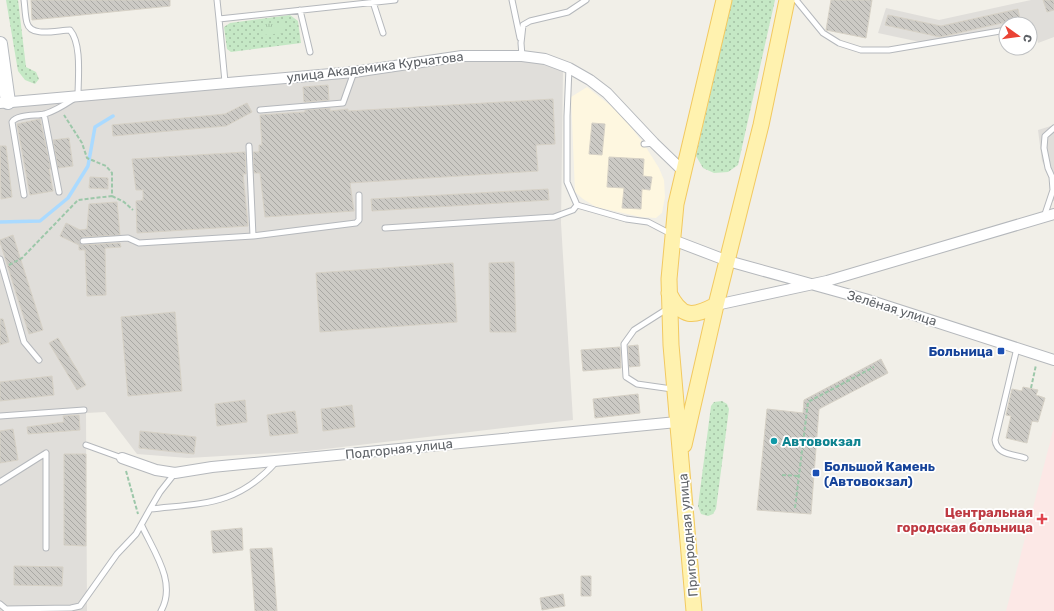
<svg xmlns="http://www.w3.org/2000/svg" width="1054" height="611" viewBox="0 0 1054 611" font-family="Rubik,sans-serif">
<defs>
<pattern id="grass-dots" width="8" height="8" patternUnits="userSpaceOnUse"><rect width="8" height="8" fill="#c5e8c5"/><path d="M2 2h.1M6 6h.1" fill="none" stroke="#a3c0a4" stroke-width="1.8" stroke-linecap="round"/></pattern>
<pattern id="park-tufts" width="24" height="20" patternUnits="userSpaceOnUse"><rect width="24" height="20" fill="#c5e8c5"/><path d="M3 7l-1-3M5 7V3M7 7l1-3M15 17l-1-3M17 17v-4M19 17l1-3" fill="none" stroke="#a3c0a4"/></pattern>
<pattern id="building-back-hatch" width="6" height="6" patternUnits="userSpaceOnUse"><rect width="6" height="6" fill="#cccac5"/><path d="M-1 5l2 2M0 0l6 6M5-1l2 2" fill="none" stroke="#a9a8a4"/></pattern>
</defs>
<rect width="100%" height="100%" fill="#f1efe8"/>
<!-- commercial -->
<path fill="#fef7e0" d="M 587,87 L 620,113 L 644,144 L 659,168 L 664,180 L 665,197 L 662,213 L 656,218 L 641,217 L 596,207 L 583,199 L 575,192 L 571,97 Z"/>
<!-- industrial -->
<path fill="#e0deda" d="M 1031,0 L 1054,0 L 1054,37 L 1038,43 L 1033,24 L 1006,24 L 1006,30 L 934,45 L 878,33 L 886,8 L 939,20 Z
M 503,60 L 542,61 L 563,69 L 561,223 L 573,420 L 308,451 L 188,458 L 137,454 L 105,412 L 86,413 L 87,611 L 0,611 L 0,105 L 437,63 Z
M 1054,125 L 1054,201 L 1053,201 L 1049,175 L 1042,161 L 1038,130 Z"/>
<!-- medical -->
<path fill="#fce8e6" d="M 1054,427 L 1054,611 L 1006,611 Z"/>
<!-- grass -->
<path fill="url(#grass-dots)" d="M 6,0 L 18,0 L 26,67 L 36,72 L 39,79 L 35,84 L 25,80 L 18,71 Z
M 732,0 L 775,0 L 738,165 L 728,172 L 714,173 L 703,168 L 696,156 Z
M 290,15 L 298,21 L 301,43 L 231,52 L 227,49 L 224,27 L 230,23 Z
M 722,401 L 727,404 L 729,409 L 716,509 L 713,514 L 708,516 L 701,514 L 698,506 L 711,406 L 714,402 Z"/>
<!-- park -->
<path fill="url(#park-tufts)" d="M 283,23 L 284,33 L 263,35 L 262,24 Z"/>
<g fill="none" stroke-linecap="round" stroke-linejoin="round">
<!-- stream -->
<path stroke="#aadaff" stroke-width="3.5" d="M 0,222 L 40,221 L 68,198 L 88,166 L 95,127 L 113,116"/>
</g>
<!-- building -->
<path fill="url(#building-back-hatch)" stroke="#d6d1c6" d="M 31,0 L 170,0 L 170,6 L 32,20 Z
M 831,0 L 872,0 L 866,38 L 826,30 Z
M 1043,0 L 1054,0 L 1054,10 L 1047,12 Z
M 1018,9 L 1020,19 L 940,37 L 885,25 L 888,15 L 941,26 Z
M 328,85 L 329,100 L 304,102 L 303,87 Z
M 553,99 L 555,144 L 536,145 L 538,171 L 350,183 L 354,211 L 265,217 L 260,173 L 254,173 L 253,152 L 259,152 L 259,145 L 262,145 L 260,115 L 305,112 L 305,110 L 330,108 L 330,111 L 348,109 L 348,111 Z
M 247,103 L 252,112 L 226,126 L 113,136 L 112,125 L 225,114 Z
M 40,119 L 51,169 L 49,169 L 53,191 L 30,195 L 17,124 Z
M 592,123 L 605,124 L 602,155 L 589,154 Z
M 69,138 L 73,166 L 58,168 L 53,140 Z
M 0,146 L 6,146 L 12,197 L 1,199 Z
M 245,152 L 246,174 L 243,174 L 248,226 L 137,233 L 136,201 L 143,200 L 143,190 L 136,190 L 132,159 Z
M 609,157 L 644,159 L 643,176 L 652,177 L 650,190 L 642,189 L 641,209 L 622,208 L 624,188 L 607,187 Z
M 90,177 L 108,178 L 108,189 L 89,188 Z
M 548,189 L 549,200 L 372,211 L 371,199 Z
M 117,202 L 120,235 L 83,237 L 79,240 L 80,243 L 83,245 L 120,243 L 121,247 L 105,248 L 106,295 L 87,296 L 85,250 L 79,250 L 79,245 L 60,236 L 66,223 L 80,230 L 87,229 L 89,204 Z
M 13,235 L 43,330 L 29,334 L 0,242 L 0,240 Z
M 514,262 L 516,332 L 490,332 L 489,263 Z
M 453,263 L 457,322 L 320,332 L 316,273 Z
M 175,312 L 182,391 L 128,396 L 121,317 Z
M 0,319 L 3,319 L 9,342 L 0,345 Z
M 58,338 L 86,385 L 77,390 L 49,343 Z
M 638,345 L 640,366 L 629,367 L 628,346 Z
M 620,347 L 621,368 L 583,371 L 581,350 Z
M 881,359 L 888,373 L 819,409 L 811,514 L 757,510 L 767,409 L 803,413 L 804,400 Z
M 52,376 L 54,395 L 0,401 L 0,382 Z
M 1023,387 L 1038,390 L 1036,395 L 1045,398 L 1038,422 L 1032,421 L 1027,443 L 1006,438 L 1011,416 L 1006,415 L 1012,389 L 1022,391 Z
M 638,394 L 640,413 L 595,418 L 593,399 Z
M 245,400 L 247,422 L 217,426 L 215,404 Z
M 352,405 L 355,427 L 323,431 L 321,409 Z
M 295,411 L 298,433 L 270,436 L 267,415 Z
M 79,415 L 80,430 L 28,434 L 27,427 L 64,422 L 63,416 Z
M 13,429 L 18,460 L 0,463 L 0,431 Z
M 140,431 L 196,437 L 194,454 L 139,448 Z
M 64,454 L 86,454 L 86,546 L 64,545 Z
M 242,528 L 243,550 L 213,553 L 211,531 Z
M 272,548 L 277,611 L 255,611 L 250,549 Z
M 14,566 L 63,567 L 62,586 L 14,585 Z
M 581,576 L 591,576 L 591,596 L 581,596 Z
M 563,594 L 565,606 L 542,610 L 540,598 Z"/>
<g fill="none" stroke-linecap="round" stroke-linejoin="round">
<!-- lane casing -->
<g stroke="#b5b8bc" stroke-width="7">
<path id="lane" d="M 217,0 L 219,19
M 512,0 L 520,38
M 796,0 L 823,33 L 839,43 L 861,50 L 889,50 L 1006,30
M 373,2 L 383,33
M 300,10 L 310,52
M 522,56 L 521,43 L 523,25 L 530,21 L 568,12 L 586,0
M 569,68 L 567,116 L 567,182 L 577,205 L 626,219 L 648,222 L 671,234
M 225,82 L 219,19 L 395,0
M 260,110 L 343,103 L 354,72
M 44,114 L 59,192
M 644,144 L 654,143
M 249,146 L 253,236
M 24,195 L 12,122 C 17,114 36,116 45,114 C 58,110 67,103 78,96 C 78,78 82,44 70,30 C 58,30 31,38 27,23 C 25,16 25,7 24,0
M 1044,217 L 1053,190 L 1052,177 L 1048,168 L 1044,148 L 1045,136 L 1054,128
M 385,228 L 554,217 L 573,210 L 577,205
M 83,241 L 128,238 L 139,243 L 253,236 L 356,223 L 359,220 L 359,195
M 0,259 L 24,342 L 39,360
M 667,309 L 634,330 L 624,344 L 626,377 L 637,384 L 672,389
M 1017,348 L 995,440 C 997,455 1013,454 1025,458
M 0,416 L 84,410
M 86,445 L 122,458
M 46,453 L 46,548
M 175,473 L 160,492 L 150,509 C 203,503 237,506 276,462
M 0,482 L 46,453
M 142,526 C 154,552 177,583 161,611
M 0,604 L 6,609 L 71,608 L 80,606 L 117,554 L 136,534 L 150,509"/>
</g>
<!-- street casing -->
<g stroke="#b5b8bc" stroke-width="12">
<path id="street" d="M 0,103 L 354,72 L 462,56 L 522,56 L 545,59 L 569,68 L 590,80 L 607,93 L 654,143 L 684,172
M 673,240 L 728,261 L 865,299 L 1054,360
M 716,305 L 827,281 L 1054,214
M 122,458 L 156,470 L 175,473 L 212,467 L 677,422"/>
</g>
<!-- secondary casing -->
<g stroke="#b6babf" stroke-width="16">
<path id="secondary" d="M 0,44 L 8,102"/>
</g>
<!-- primary casing -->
<g stroke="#f2c960" stroke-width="17">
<path id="primary" d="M 669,293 C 682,319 693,317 716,305
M 684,445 L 716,305 L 761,125 L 787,0
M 694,611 L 671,345 L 669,279 L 676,204 L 724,0"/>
</g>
<!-- path -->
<path stroke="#9cc7a9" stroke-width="2" stroke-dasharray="4 2" stroke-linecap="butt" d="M 112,196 L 124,202 L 133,210
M 9,265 L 22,258 L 78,200 L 112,196 L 112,173 L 106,166 L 87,158 L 82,143 L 64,115
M 1031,388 L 1036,365
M 126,471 L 138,514
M 782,475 L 799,476
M 795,508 L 808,402 L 874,367"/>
<!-- lane -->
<use href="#lane" stroke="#fff" stroke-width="5"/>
<!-- street -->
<use href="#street" stroke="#fff" stroke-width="10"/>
<!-- secondary -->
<use href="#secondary" stroke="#fff" stroke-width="14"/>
<!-- primary -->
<use href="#primary" stroke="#fff2af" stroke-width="15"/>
</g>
<!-- markers -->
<g fill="#1a4fb4" stroke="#fff" stroke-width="1.5">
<rect x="997" y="347" width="8" height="8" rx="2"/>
<rect x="812" y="469" width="8" height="8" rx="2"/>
</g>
<circle fill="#0f9aa8" stroke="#fff" stroke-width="1.5" cx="774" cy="441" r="4"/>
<path fill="#e0444e" stroke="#fff" stroke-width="1.5" d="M1040 513h4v4h4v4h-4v4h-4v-4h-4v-4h4z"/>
<g text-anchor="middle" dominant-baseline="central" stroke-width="3.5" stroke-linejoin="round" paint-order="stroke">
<!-- street labels -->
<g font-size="13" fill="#5f6368" stroke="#fff">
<text transform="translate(375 67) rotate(-7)">улица Академика Курчатова</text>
<text transform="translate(892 308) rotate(17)">Зелёная улица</text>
<text transform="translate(399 449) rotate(-6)">Подгорная улица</text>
<text transform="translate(688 535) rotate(-95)">Пригородная улица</text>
</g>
<!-- transit labels -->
<g font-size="13" font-weight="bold" fill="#164399" stroke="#fff" text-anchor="end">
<text x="993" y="351">Больница</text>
<text x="824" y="466" text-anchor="start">Большой Камень<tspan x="824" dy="15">(Автовокзал)</tspan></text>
</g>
<!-- culture labels -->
<g font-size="13" font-weight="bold" fill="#0d838f" stroke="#fff" text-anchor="start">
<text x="782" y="441">Автовокзал</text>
</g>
<!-- health labels -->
<g font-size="13" font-weight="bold" fill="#be3a42" stroke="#fff" text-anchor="end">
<text x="1033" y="512">Центральная<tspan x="1033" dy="15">городская больница</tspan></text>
</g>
</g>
<!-- north arrow -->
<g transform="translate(1018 36) rotate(104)"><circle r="19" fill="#ffffff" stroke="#bfc1c3"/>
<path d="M0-3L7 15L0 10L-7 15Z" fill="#ea4335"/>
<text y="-6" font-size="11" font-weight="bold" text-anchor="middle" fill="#5f6368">С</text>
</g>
</svg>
